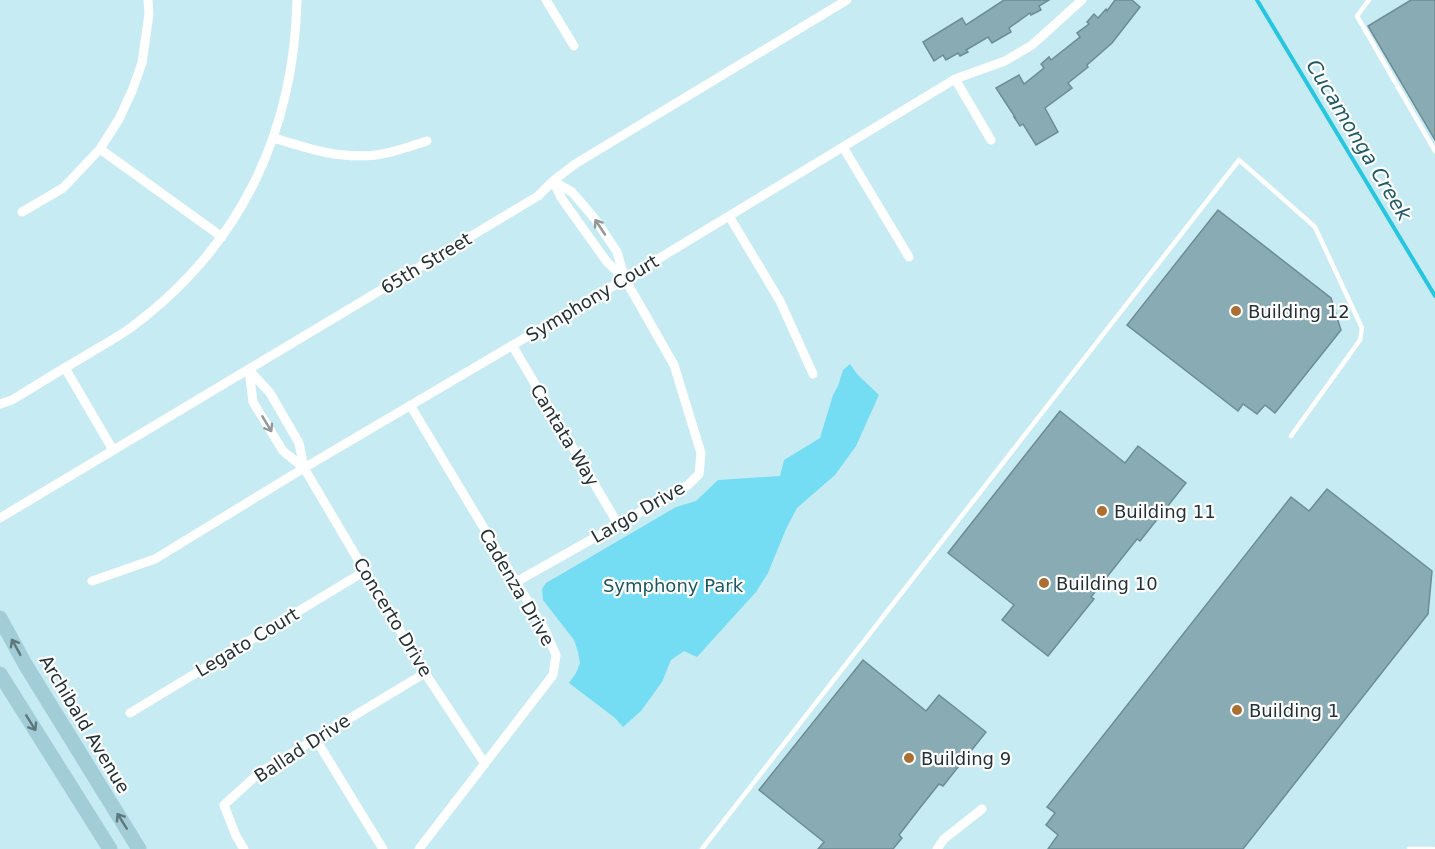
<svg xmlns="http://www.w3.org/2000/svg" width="1435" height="849" viewBox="0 0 1435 849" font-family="'DejaVu Sans',sans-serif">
<rect width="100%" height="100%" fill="#c7ebf3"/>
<!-- green -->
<path fill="#75ddf3" d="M 850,364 L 857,374 L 879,395 L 856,446 L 835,475 L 797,508 L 786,529 L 768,573 L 756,592 L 697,657 L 684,651 L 671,660 L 662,682 L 641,711 L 623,727 L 615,718 L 569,683 L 576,673 L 580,663 L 578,652 L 574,640 L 543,600 L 542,589 L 546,583 L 676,507 L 696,501 L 718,480 L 780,476 L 784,460 L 820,438 L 833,395 L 838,386 L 843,370 Z"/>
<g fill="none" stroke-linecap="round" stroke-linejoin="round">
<!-- stream -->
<path stroke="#26c5e0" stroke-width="4" d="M 1257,0 L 1435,296"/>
</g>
<!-- building -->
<path fill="#89abb3" stroke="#6c8d95" stroke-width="1.5" d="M 1004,0 L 1049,0 L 1039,6 L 1041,10 L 1031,15 L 1030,13 L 1009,28 L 1011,32 L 992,43 L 988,37 L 966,50 L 968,52 L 960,56 L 958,53 L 946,60 L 943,55 L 934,61 L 923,42 L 962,18 L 966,25 Z
M 1115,0 L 1132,0 L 1140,7 L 1112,43 L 1087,65 L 1088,67 L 1068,83 L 1072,88 L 1045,108 L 1058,132 L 1036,145 L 1023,124 L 1020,126 L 1014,117 L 1015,117 L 996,88 L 1019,75 L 1024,84 L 1044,68 L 1041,64 L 1049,57 L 1051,60 L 1080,37 L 1077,33 L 1089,24 L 1087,22 L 1094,14 L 1098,18 L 1106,9 L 1107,11 Z
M 1411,0 L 1435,0 L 1435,140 L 1368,26 Z
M 1218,210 L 1331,298 L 1341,330 L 1275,413 L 1265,405 L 1257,414 L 1243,404 L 1238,411 L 1127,325 Z
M 1060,411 L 1125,463 L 1138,446 L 1186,483 L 1140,541 L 1137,539 L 1091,597 L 1094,599 L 1048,656 L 1002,620 L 1014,605 L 948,553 Z
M 1327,489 L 1432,571 L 1428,614 L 1243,849 L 1048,849 L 1058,835 L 1046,825 L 1055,813 L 1047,807 L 1291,497 L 1309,511 Z
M 863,660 L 926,711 L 939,695 L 986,732 L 943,786 L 939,784 L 919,809 L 899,835 L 902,838 L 893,849 L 818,849 L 824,842 L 759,790 Z"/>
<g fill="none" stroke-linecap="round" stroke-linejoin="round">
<!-- service -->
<path stroke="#fff" stroke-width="4.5" d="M 1369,0 L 1357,16 L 1435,151
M 702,849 L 1239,160 L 1315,227 L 1362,328 L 1360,340 L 1291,436
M 1409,849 L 1433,849"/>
<!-- minor -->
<path stroke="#fff" stroke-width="9" d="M 546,0 L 574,46
M 955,79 L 991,140
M 274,138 C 309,149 339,159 376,155 C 393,153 411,146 427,141
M 843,147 L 909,257
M 100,149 L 222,237
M 554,183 L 562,199 L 607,262 L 623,277
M 22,212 L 63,188 L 100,149 L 119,119 L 132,91 L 142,63 L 149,14 L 148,0
M 729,216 L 780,301 L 813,374
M 512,345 L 618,524
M 65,368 L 113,450
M 249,370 L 270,393 L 299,443 L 304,468 L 425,673 L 485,764
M 249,370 L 253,402 L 283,451 L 304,468
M 0,404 L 12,400 C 38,384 64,368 90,353 C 104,344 120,336 133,326 C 240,246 294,133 297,0
M 410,405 L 545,630 L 556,655 L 553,675 L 419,849
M 0,518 L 538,196 L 553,181 L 575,164 L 847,0
M 92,581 L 155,559 L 304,468 L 625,279 L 955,79 L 1005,61 L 1032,45 L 1082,0
M 516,582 L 688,485 L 699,474 L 701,453 L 674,365 L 625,279 L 617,252 L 595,219 L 572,192 L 553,181
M 130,713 L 365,571
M 315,738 L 383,849
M 244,849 L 236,836 L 224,805 L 259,773 L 425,673
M 937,849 L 944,839 L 982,809"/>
<!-- primary -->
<path stroke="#a2cdd6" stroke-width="15" d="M 0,618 L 25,664 L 139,849
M 0,674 L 110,849"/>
</g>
<!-- one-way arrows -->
<defs><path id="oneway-shaft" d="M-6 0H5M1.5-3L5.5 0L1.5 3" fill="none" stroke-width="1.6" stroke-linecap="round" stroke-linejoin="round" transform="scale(1.5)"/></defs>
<g stroke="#92989a">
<use href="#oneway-shaft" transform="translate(600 227) rotate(-124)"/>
<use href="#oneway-shaft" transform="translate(267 424) rotate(59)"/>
</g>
<g stroke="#5d787d">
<use href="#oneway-shaft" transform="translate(16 647) rotate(-119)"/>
<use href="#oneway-shaft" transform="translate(31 723) rotate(58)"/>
<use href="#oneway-shaft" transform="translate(122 821) rotate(-122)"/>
</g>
<!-- markers -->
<g fill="#ac6f32" stroke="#fff" stroke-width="2">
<circle cx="1236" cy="311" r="6"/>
<circle cx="1102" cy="511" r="6"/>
<circle cx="1044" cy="583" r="6"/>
<circle cx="1237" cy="710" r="6"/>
<circle cx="909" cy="758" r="6"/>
</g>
<g text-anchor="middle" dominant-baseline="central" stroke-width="4.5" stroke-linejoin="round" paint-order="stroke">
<!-- street labels -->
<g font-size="18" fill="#243235" stroke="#fff">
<text transform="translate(426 263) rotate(-31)">65th Street</text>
<text transform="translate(592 298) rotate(-31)">Symphony Court</text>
<text transform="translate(565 435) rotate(59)">Cantata Way</text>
<text transform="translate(638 512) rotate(-30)">Largo Drive</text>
<text transform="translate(517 587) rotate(60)">Cadenza Drive</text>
<text transform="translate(393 617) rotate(59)">Concerto Drive</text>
<text transform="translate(247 642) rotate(-31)">Legato Court</text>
<text transform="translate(85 724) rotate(59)">Archibald Avenue</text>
<text transform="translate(302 748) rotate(-33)">Ballad Drive</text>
</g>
<!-- poi labels -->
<g font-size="18" fill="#243235" stroke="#fff" text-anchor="start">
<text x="1248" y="311">Building 12</text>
<text x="1114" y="511">Building 11</text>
<text x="1056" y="583">Building 10</text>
<text x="1249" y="710">Building 1</text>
<text x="921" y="758">Building 9</text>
</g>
<!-- park labels -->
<g font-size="18" fill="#1c5763" stroke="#fff">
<text x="673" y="585">Symphony Park</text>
</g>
<!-- water labels -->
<g font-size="20" font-style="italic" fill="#1f5a66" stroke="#fff">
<text transform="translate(1359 140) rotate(59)">Cucamonga Creek</text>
</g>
</g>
</svg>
